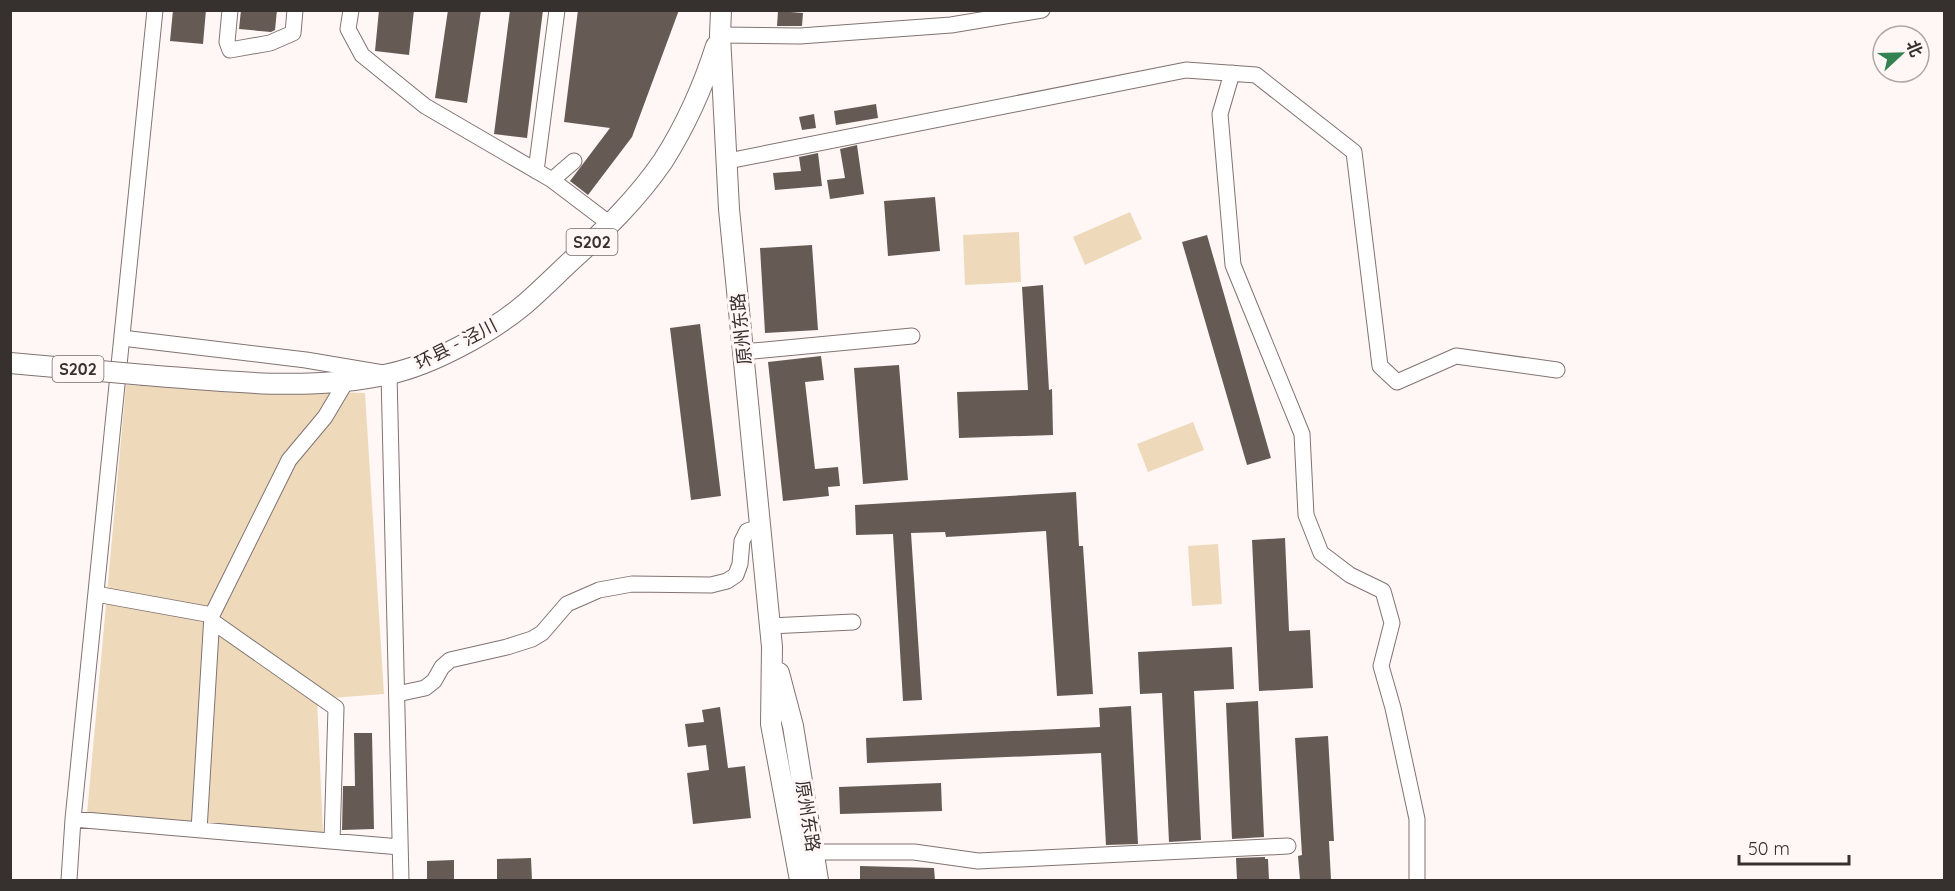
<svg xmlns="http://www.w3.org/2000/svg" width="1955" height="891" viewBox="0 0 1955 891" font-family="Quicksand,'Noto Sans SC',sans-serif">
<rect width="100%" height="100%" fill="#fef7f6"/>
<!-- green -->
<path fill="#eedabb" d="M 1130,212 L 1142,239 L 1085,265 L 1073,237 Z
M 1019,232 L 1021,282 L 965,285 L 963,235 Z
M 126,385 L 365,393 L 384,694 L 317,699 L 323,832 L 87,814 Z
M 1193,422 L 1204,450 L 1148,472 L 1137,444 Z
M 1218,544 L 1222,604 L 1192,606 L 1188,546 Z"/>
<!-- building -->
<path fill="#665b54" d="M 173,10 L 206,10 L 203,44 L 170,41 Z
M 241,10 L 277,10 L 275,30 L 271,32 L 239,29 Z
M 379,10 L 414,10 L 409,55 L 375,51 Z
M 448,10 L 481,10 L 467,103 L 435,98 Z
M 510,10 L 543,10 L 527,138 L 494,134 Z
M 578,10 L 679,10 L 632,137 L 588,195 L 570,181 L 610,128 L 564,122 Z
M 778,11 L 803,13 L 802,26 L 777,26 Z
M 876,104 L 878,118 L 836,125 L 834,111 Z
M 814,114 L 816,128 L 802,130 L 799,117 Z
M 857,145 L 864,194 L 830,199 L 827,180 L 845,178 L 840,149 Z
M 818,153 L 822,186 L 775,190 L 773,173 L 801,171 L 799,157 Z
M 935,197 L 940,251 L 888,256 L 884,201 Z
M 1207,235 L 1271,458 L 1247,465 L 1182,242 Z
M 812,245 L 818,330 L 765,333 L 760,248 Z
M 1043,285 L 1049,390 L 1052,389 L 1053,435 L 959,438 L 957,392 L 1028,390 L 1022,287 Z
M 700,324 L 721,496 L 691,500 L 670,328 Z
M 821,356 L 824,380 L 805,382 L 815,469 L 838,467 L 840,486 L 828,487 L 829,496 L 783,501 L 768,362 Z
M 899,365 L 908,480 L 863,484 L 854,368 Z
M 1076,492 L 1079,546 L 1083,546 L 1093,694 L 1057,696 L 1046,531 L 946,537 L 945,532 L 911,533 L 922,700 L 903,701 L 893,534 L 856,535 L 855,505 Z
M 1285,538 L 1289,631 L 1310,630 L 1313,688 L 1259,691 L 1252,540 Z
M 1232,647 L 1234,689 L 1194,691 L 1201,840 L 1169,842 L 1162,693 L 1140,694 L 1138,652 Z
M 1258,701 L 1264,837 L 1232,839 L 1226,703 Z
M 1131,706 L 1138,844 L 1106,845 L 1101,753 L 867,763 L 866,738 L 1100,727 L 1099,708 Z
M 720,707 L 728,768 L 745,766 L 751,818 L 693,824 L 687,773 L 709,770 L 706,745 L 688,747 L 685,724 L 704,722 L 702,710 Z
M 354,733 L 372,733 L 374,829 L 342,830 L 343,786 L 355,786 Z
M 1328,736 L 1334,841 L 1329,841 L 1331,880 L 1300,880 L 1298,856 L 1302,855 L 1295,738 Z
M 941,783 L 942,811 L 840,814 L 839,787 Z
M 1265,857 L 1265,859 L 1268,859 L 1269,880 L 1237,880 L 1236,858 Z
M 531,858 L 532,880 L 497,880 L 497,859 Z
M 454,860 L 454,880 L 427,880 L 427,861 Z
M 860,866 L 934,868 L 935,880 L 860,880 Z"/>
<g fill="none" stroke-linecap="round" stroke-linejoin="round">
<!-- minor casing -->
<g stroke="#817371" stroke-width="17">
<path id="minor" d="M 230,10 L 227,42 L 230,50 L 270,43 L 293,33 L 295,10
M 351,10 L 348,29 L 362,55 L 425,106 L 552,180 L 610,224
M 720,35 L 800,36 L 951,25 L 1042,10
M 1232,73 L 1220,114 L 1233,265 L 1302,434 L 1306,515 L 1321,553 L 1350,575 L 1383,591 L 1392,623 L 1381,666 L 1393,708 L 1417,819 L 1417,880
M 728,161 L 1186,70 L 1256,75 L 1354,152 L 1380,366 L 1397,382 L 1456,356 L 1557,370
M 536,171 L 557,10
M 552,180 L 574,161
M 122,338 L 306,360 L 389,374 L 401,880
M 743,352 L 912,336
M 96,594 L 212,615
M 212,621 L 336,708 L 332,841
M 770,626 L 853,622
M 397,694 L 425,688 L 434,681 L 442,667 L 450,660 L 507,647 L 532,639 L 542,633 L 567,604 L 599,590 L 632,584 L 711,585 L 727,581 L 736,575 L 740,564 L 742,541 L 747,531 L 760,527
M 73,819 L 400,847
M 199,830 L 212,615 L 289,460 L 325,417 L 347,380
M 814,852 L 914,852 L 978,861 L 1288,846
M 69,880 L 73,819 L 155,10"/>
</g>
<!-- major casing -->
<g stroke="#817371" stroke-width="22">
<path id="major" d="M 721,10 L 720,35 L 729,209 L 772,647 L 771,724 L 800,880
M 145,375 C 226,381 308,392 389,374 C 432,365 490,333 525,304 C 541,290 556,275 571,261 C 605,230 637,199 663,161 C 686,125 703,87 716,46
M 779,673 L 793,726 L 818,880"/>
</g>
<!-- minor -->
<use href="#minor" stroke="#fff" stroke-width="15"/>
<!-- major -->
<use href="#major" stroke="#fff" stroke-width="20"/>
<!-- major-bridge casing -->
<g stroke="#817371" stroke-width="22" stroke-linecap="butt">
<path id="major-bridge" d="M 10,363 L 145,375"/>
</g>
<!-- major-bridge -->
<use href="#major-bridge" stroke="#fff" stroke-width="20"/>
</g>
<g text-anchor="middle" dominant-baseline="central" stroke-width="6" stroke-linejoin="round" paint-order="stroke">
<!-- shield labels -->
<g fill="#fef7f6" stroke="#726c6b" stroke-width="1.5">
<rect x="566.5" y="229" width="51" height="26" rx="4.5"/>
<rect x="52.5" y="356" width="51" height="26" rx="4.5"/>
</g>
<g font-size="16" font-weight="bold" fill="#36302f">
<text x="592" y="242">S202</text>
<text x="78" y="369">S202</text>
</g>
<!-- street labels -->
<g font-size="18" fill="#36302f" stroke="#fef7f6">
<text transform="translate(741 329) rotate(-96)">原州东路</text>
<text transform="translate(456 344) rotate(-27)">环县 - 泾川</text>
<text transform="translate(808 816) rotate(81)">原州东路</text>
</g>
</g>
<!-- border -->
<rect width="1955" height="891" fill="none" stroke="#36302f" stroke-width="24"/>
<!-- north arrow -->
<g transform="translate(1901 54) rotate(68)"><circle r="28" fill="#fef7f6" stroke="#aea7a6" stroke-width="1.5"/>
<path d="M0-4.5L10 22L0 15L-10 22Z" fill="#338252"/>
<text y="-9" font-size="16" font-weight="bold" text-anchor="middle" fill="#36302f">北</text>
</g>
<!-- scale -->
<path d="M1739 855v9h110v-9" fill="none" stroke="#36302f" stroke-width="3"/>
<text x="1748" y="855" font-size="18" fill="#36302f" stroke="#fef7f6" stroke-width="4.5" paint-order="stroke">50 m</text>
</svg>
